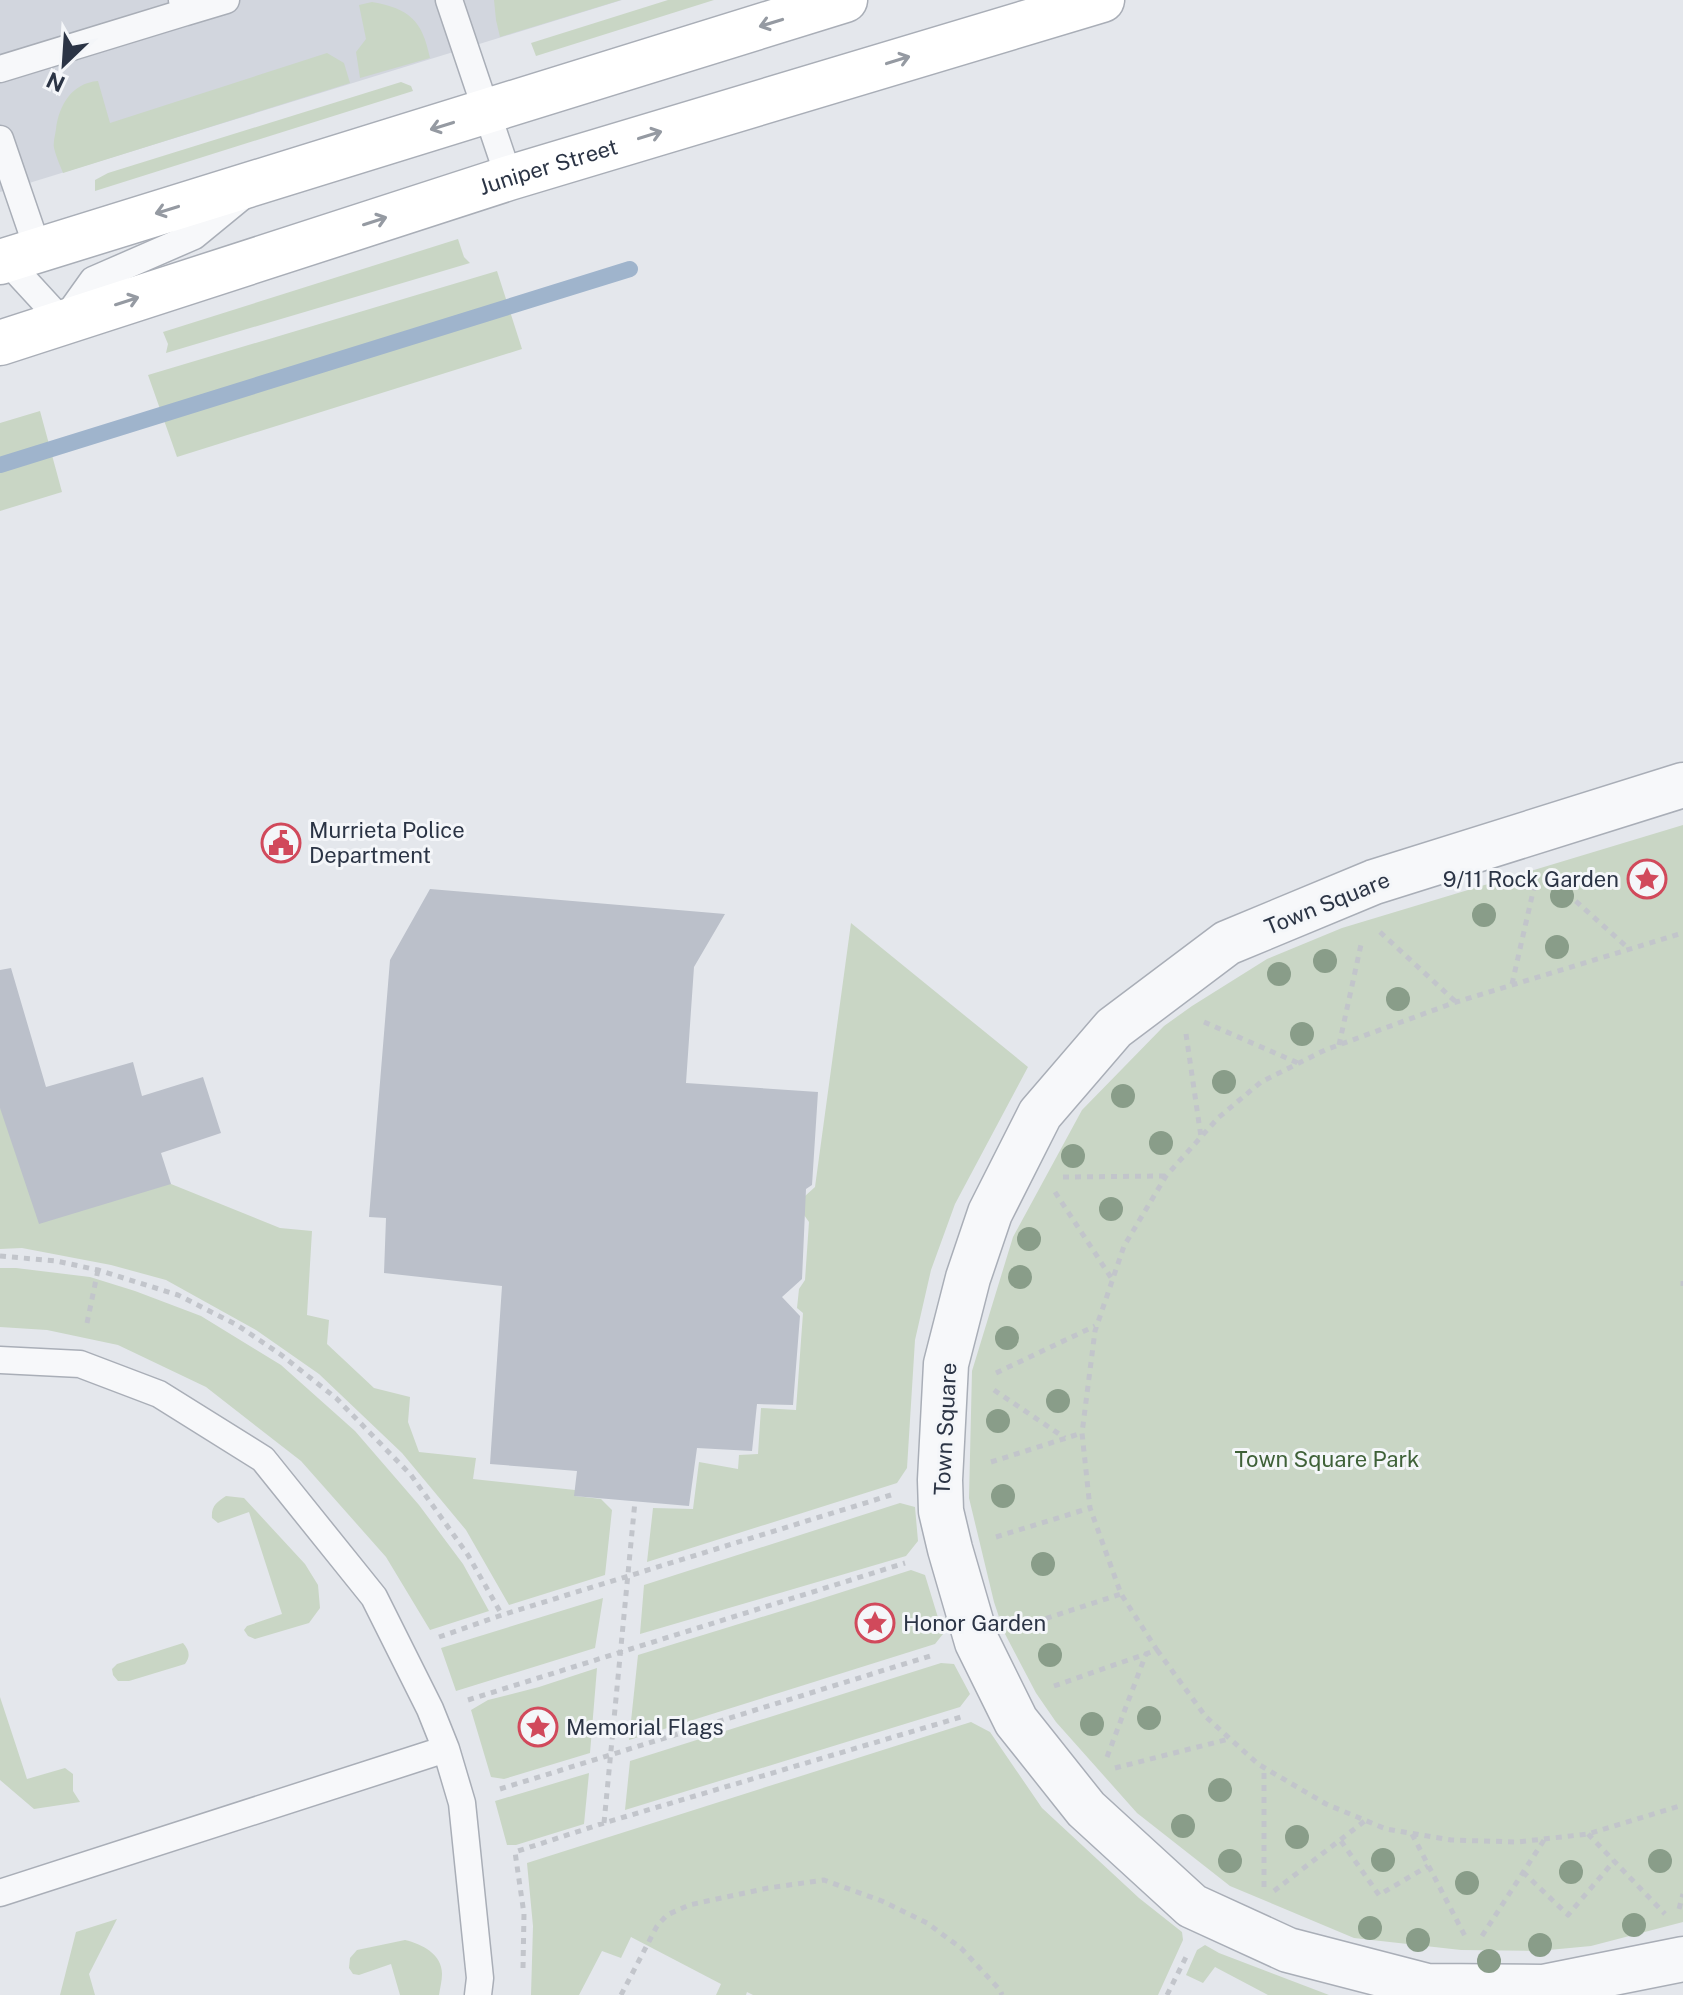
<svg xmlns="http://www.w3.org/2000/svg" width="1683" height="1995" viewBox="0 0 1683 1995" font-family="'Public Sans',sans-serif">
<rect width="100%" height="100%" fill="#e4e7ec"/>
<!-- built -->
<path fill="#d2d6de" d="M 0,0 L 622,0 L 0,192 Z"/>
<!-- green -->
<path fill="#c9d6c5" d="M 494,0 L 621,0 L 500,37 L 496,20 Z
M 668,0 L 714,0 L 536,56 L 531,43 Z
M 372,2 C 410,9 422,20 430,58 L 360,78 L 356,52 L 366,39 L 359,5 Z
M 327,53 L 344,63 L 350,83 L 63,173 C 60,165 56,157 54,148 C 53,142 55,136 56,129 C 59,105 72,83 98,81 L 110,123 Z
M 401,82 L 411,86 L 413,91 L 95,191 L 95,180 L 108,173 Z
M 458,239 L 464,257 L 470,263 L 166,353 L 168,344 L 163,332 Z
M 497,271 L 522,349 L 177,457 L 148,375 Z
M 40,411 L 62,492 L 0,511 L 0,423 Z
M 1683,825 L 1683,1922 L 1591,1946 L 1538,1951 L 1461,1950 L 1354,1938 L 1230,1886 L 1137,1813 L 1056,1722 L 1036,1693 L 1004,1632 L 994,1602 L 969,1498 L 972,1371 L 1013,1237 L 1082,1110 L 1164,1026 L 1192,1006 L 1267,959 L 1342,928 Z
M 851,923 L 1028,1067 L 955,1204 L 931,1270 L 915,1340 L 907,1468 L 897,1483 L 647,1562 L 653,1508 L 693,1509 L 699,1462 L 738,1469 L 739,1455 L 758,1454 L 761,1408 L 796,1410 L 803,1313 L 797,1308 L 799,1289 L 805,1280 L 809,1222 L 804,1215 L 805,1196 L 815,1187 Z
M 0,1108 L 171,1184 L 280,1228 L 312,1231 L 307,1315 L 329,1320 L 327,1344 L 374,1388 L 410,1397 L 408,1422 L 419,1452 L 476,1458 L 473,1479 L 575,1490 L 575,1496 L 601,1499 L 612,1510 L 605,1575 L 509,1605 L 466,1530 L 402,1453 L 319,1374 L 256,1330 L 166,1280 L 111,1265 L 22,1248 L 0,1249 Z
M 0,1268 L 16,1268 L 90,1277 L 135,1291 L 201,1316 L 281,1365 L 355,1431 L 419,1505 L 463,1564 L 489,1611 L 430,1630 L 386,1557 L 301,1461 L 206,1387 L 118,1345 L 47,1330 L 0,1327 Z
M 226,1496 L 244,1498 L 305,1564 L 318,1585 L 320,1608 L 309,1623 L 255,1639 L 248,1636 L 244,1630 L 247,1626 L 282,1614 L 249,1512 L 218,1523 L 212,1518 C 211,1506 217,1502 226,1496 Z
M 900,1503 L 915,1507 L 918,1541 L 906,1556 L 640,1634 L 644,1585 Z
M 911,1570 L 925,1575 L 943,1634 L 935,1644 L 629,1740 L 638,1655 L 814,1601 Z
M 603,1598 L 595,1648 L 456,1691 L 441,1648 Z
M 183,1643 C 189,1650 191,1656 185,1664 L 129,1681 L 118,1681 L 113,1675 L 112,1669 L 117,1664 Z
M 941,1663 L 954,1664 L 970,1694 L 960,1707 L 625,1810 L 630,1761 Z
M 597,1668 L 590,1753 L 504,1779 L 491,1777 L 471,1710 L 488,1700 L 539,1687 Z
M 0,1697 L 27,1779 L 65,1768 L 73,1774 L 73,1791 L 80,1802 L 34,1809 L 0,1780 Z
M 971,1722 L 990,1732 L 1042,1808 L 1139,1898 L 1182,1932 L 1183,1940 L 1158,1995 L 753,1995 L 747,1992 L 746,1995 L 716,1995 L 721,1984 L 631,1937 L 621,1958 L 602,1951 L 579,1995 L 531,1995 L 533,1926 L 527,1863 Z
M 589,1773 L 584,1824 L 516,1845 L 507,1845 L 495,1801 Z
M 117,1919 L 89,1974 L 95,1995 L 60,1995 L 76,1932 Z
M 405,1940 C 422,1944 442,1954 442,1974 C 442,1981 440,1988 439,1995 L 400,1995 L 391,1964 L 359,1975 L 353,1974 L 349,1968 L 350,1958 L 357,1950 Z
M 1205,1945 L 1219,1953 L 1329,1995 L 1268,1995 L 1215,1967 L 1203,1983 L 1186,1975 L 1197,1950 Z"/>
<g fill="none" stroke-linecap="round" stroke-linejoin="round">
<!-- stream -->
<path stroke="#9fb4cc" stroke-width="16" d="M 0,465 L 630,269"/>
</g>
<!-- building -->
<path fill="#bbc0ca" d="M 430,889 L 725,914 L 694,967 L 686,1083 L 818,1092 L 812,1185 L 806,1189 L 802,1279 L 782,1297 L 800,1316 L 793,1405 L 757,1404 L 752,1451 L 697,1448 L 689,1506 L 574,1496 L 577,1471 L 490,1464 L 502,1286 L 384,1273 L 386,1218 L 369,1217 L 390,960 Z
M 11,968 L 46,1087 L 133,1062 L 142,1096 L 203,1077 L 221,1133 L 161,1153 L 171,1184 L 39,1224 L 0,1108 L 0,970 Z"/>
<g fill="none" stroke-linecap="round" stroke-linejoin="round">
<!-- lane casing -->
<g stroke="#a9aeb7" stroke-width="29">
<path id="lane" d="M 182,0 L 186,12 L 226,0
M 449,0 L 509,178
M 0,69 L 186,12
M 0,139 L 38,250
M 6,260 L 63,322 L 93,280 L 194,236 L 244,195
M 0,1360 L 80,1364 L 159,1394 L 263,1459 L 374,1597 L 430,1709 L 446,1749
M 0,1893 L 446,1749 L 462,1803 L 480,1978 L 478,1995"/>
</g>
<!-- street casing -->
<g stroke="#a9aeb7" stroke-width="47">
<path id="street" d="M 1683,785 L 1374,882 L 1227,943 L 1114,1028 L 1040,1114 L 990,1213 L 968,1278 L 946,1364 L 940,1480 L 941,1511 L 950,1549 L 977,1642 L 1016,1721 L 1086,1809 L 1192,1906 L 1288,1950 L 1427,1986 L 1543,1987 L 1683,1959"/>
</g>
<!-- secondary casing -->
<g stroke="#a9aeb7" stroke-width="47">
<g id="secondary">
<path d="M 0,262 L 845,0"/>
<path id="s1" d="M 0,343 L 509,178 L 1102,0"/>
</g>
</g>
<!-- path -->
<path stroke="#c2c5cb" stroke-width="5" stroke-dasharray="6 6" stroke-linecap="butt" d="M 1549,877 L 1628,948
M 1380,932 L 1456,1002
M 1512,984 L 1535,883
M 1204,1022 L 1298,1063
M 1186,1034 L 1201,1137
M 1339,1045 L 1362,940
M 1063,1177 L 1165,1176
M 1055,1192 L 1112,1279
M 0,1256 L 56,1261 L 98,1270 L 178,1295 L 237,1325 L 280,1354 L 336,1398 L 411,1475 L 468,1555 L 502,1615
M 1683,1281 L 1683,1286
M 87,1323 L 98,1270
M 996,1373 L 1095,1326
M 994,1390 L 1065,1438
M 991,1462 L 1082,1433
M 996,1537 L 1090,1508
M 1023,1626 L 1121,1594
M 439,1637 L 502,1615 L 891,1495
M 1157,1650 L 1206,1717 L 1258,1764 L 1326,1804 L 1386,1829 L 1451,1840 L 1517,1842 L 1588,1834 L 1683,1805
M 1054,1686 L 1157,1650 L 1121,1594 L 1090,1508 L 1082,1433 L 1095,1331 L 1124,1246 L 1166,1176 L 1218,1118 L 1261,1082 L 1325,1050 L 1456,1002 L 1683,933
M 468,1700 L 905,1563
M 1107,1757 L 1146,1654
M 1115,1768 L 1229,1739
M 500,1789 L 930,1656
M 604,1823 L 635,1501
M 1412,1834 L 1466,1938
M 1588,1834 L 1665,1914
M 1341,1841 L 1379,1895 L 1428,1866
M 1523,1872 L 1568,1915 L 1614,1861
M 1264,1887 L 1264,1769
M 1274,1891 L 1366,1820
M 1679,1909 L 1683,1894
M 1482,1936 L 1544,1840
M 523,1968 L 524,1914 L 515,1852 L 604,1823 L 961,1717
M 621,1995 L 657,1926 L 667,1915 L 689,1905 L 768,1888 L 824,1880 L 882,1901 L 927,1923 L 961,1948 L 1000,1990 L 1002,1995
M 1167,1995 L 1186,1957"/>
<!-- lane -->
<use href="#lane" stroke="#f7f8fa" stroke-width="26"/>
<!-- street -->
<use href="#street" stroke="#f7f8fa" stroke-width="44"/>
<!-- secondary -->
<use href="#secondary" stroke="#fff" stroke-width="44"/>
</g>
<!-- trees -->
<g fill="#899d89">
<circle cx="1562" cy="896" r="12"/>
<circle cx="1484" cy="915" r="12"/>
<circle cx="1557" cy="947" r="12"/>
<circle cx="1325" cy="961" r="12"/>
<circle cx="1279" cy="974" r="12"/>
<circle cx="1398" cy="999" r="12"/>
<circle cx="1302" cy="1034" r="12"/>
<circle cx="1224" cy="1082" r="12"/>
<circle cx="1123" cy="1096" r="12"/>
<circle cx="1161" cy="1143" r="12"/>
<circle cx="1073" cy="1156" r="12"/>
<circle cx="1111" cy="1209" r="12"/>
<circle cx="1029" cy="1239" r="12"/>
<circle cx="1020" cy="1277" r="12"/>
<circle cx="1007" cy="1338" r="12"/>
<circle cx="1058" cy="1401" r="12"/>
<circle cx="998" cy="1421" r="12"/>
<circle cx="1003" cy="1496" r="12"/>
<circle cx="1043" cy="1564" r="12"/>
<circle cx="1050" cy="1655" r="12"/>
<circle cx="1149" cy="1718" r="12"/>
<circle cx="1092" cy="1724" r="12"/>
<circle cx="1220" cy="1790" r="12"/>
<circle cx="1183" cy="1826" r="12"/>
<circle cx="1297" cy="1837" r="12"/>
<circle cx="1383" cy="1860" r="12"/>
<circle cx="1230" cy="1861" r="12"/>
<circle cx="1660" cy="1861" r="12"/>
<circle cx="1571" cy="1872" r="12"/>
<circle cx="1467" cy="1883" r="12"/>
<circle cx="1634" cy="1925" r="12"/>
<circle cx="1370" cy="1928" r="12"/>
<circle cx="1418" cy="1940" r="12"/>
<circle cx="1540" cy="1945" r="12"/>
<circle cx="1489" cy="1961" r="12"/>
</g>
<!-- one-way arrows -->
<defs><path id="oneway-shaft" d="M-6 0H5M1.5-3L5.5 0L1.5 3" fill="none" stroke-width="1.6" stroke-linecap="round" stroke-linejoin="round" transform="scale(2)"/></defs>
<g stroke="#959aa2">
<use href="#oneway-shaft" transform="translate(771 23) rotate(163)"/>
<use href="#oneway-shaft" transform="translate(898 60) rotate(-17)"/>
<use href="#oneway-shaft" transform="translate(442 126) rotate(163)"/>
<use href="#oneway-shaft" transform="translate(650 135) rotate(-17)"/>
<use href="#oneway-shaft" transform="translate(167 210) rotate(163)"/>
<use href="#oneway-shaft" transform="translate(375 221) rotate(-18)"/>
<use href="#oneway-shaft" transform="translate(127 301) rotate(-18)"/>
</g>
<!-- icons -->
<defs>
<g id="civic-ring" transform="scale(2)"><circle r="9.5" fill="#f4f6f9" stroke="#d1495b" stroke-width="1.5"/><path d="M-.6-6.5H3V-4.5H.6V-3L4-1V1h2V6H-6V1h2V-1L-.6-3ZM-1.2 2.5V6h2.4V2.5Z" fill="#d1495b"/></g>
<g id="sight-ring" transform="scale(2)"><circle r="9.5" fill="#f4f6f9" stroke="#d1495b" stroke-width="1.5"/><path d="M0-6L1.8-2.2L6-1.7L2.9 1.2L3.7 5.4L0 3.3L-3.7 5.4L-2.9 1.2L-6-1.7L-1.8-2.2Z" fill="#d1495b"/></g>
</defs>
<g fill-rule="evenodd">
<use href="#civic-ring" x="281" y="843"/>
<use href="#sight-ring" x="1647" y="879"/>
<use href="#sight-ring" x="875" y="1623"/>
<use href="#sight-ring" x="538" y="1727"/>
</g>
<g text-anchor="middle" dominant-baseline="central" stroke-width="6" stroke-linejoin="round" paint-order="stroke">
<!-- street labels -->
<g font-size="22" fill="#2b3445" stroke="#f4f6f9">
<text stroke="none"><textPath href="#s1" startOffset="576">Juniper Street</textPath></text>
<text transform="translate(1327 903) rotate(-22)">Town Square</text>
<text transform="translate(945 1429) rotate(-87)">Town Square</text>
</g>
<!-- poi labels -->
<g font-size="22" fill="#2b3445" stroke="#f4f6f9" text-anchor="start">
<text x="309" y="830">Murrieta Police<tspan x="309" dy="25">Department</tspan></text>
<text x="1619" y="879" text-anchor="end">9/11 Rock Garden</text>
<text x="903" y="1623">Honor Garden</text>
<text x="566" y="1727">Memorial Flags</text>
</g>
<!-- park labels -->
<g font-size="22" fill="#3f6138" stroke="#f4f6f9">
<text x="1327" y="1459">Town Square Park</text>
</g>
</g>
<!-- north arrow -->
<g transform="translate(64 64) rotate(205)" stroke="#f4f6f9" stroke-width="6" paint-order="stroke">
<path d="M0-6L14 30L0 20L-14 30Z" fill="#2b3445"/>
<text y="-12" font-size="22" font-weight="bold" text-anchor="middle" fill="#2b3445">N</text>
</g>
</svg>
